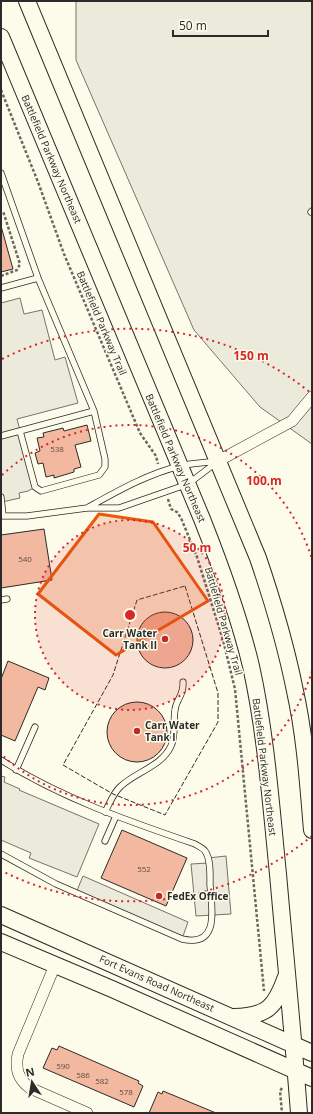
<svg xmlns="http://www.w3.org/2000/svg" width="313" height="1114" viewBox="0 0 313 1114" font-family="'Open Sans',sans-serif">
<rect width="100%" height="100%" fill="#fdfbea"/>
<!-- green -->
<path fill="#ecebdb" stroke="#74746e" d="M 76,1 L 312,1 L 312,444 L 260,407 L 194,330 L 76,60 Z"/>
<!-- parking -->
<path fill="#eceadb" stroke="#74746e" d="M 20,298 L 24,314 L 42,310 L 55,360 L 65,357 L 78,403 L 17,419 L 35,487 L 28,491 L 19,493 L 20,498 L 2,502 L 1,497 L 1,303 Z
M 1,776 L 5,777 L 4,782 L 20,789 L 19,790 L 99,824 L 77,877 L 29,858 L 31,853 L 1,840 Z
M 226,856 L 231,914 L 196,916 L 191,864 L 208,863 L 208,858 Z
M 83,876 L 188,922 L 182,939 L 76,893 Z"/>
<!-- building -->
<path fill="#f2b8a0" stroke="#2b2b2b" d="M 1,226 L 13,269 L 1,272 Z
M 87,425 L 91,441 L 75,445 L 81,467 L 74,469 L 74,472 L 54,478 L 54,475 L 46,477 L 43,463 L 38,464 L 35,453 L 40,451 L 37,438 L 44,437 L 43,433 L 63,428 L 64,431 Z
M 44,529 L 52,580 L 1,588 L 1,535 Z
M137 640a28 28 0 1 1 56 0a28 28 0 1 1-56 0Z
M 8,661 L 49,678 L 45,690 L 38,687 L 15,741 L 1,735 L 1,679 Z
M107 732a30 30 0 1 1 60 0a30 30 0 1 1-60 0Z
M 122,830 L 187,858 L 166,906 L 101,878 Z
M 59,1046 L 139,1081 L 138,1083 L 143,1086 L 134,1107 L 43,1068 L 52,1048 L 57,1050 Z
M 163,1091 L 216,1113 L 149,1113 L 158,1092 L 162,1094 Z"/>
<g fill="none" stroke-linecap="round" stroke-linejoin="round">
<!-- lane casing -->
<g stroke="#2b2b2b" stroke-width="7">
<path id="lane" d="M 1,173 L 38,278 L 94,411 L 1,436
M 311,212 L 312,211
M 1,288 L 38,278
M 20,431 L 35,487 L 41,491 L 99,475 L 105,467 L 105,459 L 94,411
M 1,497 L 3,516
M 87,508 C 116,492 147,474 180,466 C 191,463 205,463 217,461
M 1,516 L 27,516 L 87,508 L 119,508 L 188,484 L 217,462
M 1,600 L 7,599
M 1,760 C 61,798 128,821 195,844 C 198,846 203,848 205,851 C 211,859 210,875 210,885 C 212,908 220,948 182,939 L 56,884 L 1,854
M 16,770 L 35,727
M 105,812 C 110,803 113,793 121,786 C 136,772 162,766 171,746 C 176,736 173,722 175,710 C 176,699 184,696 183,682
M 105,841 L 116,816"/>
</g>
<!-- street casing -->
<g stroke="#2b2b2b" stroke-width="12">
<path id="street" d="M 218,461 L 292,421 L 312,397
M 55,965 L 18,1054 C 15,1069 18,1079 30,1088 L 87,1113"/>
</g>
<!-- secondary casing -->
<g stroke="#2b2b2b" stroke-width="18">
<path id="secondary" d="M 27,1 L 258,558 C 273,602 286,646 295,691 C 305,736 308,783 312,830
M 1,37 L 202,519 C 221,567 239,616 251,666 C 266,734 271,805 278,874 C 285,954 293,1033 299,1113
M 1,915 L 312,1053
M 1,942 L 112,989 L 312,1078
M 234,1017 C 267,1016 275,1008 286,977"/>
</g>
<!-- path -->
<path stroke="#6a6964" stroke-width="2.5" stroke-dasharray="3 2" stroke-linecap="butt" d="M 1,90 L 38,182 L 64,254 L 140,433 L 156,456 L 158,464
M 1,276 L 17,270 L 20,264 L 3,211
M 168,499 L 171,509 L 177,512 L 181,518 L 197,557 L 223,640 L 235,689 L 264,991
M 282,1088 L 280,1091 L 282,1113"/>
<!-- lane -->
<use href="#lane" stroke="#fdfbea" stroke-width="5.5"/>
<!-- street -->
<use href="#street" stroke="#fdfbea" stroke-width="11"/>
<!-- secondary -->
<use href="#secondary" stroke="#fdfbea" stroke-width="16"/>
<!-- fence -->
<path stroke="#2b2b2b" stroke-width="1" stroke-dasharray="5 2" stroke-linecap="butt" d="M 185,586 L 218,693 L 218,722 L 165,815 L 113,794 L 63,765 L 113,675 L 137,600 Z"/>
</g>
<!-- marked area -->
<path fill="#e8590c" fill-opacity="0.2" stroke="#e8590c" stroke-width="3" stroke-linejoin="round" d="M 99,514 L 153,522 L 208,601 L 116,655 L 38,594 Z"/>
<!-- distance rings -->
<circle cx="130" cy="615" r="95" fill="#d62828" fill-opacity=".12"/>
<g fill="none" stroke="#d62828" stroke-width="2" stroke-dasharray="2 4">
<circle cx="130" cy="615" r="95"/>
<path d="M312 671A190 190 0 0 1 2 755M2 475A190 190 0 0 1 312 559"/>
<path d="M312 836A286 286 0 0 1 2 871M2 359A286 286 0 0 1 312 394"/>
</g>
<!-- markers -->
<g fill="#c62828" stroke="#fdfbea" stroke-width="1.5">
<circle cx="165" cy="639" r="4"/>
<circle cx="137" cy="731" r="4"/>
<circle cx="159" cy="896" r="4"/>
</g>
<g text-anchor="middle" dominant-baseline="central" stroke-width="3" stroke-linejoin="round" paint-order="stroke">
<!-- number labels -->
<g font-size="8" fill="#5d4e48">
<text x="57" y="448">538</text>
<text x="25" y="558">540</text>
<text x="144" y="868">552</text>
<text x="63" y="1065">590</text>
<text x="83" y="1074">586</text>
<text x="102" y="1080">582</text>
<text x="126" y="1091">578</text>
</g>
<!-- street labels -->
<g font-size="10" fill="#2b2b2b" stroke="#fdfbea">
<text transform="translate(52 159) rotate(67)">Battlefield Parkway Northeast</text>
<text transform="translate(102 323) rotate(67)">Battlefield Parkway Trail</text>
<text transform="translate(176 458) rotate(67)">Battlefield Parkway Northeast</text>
<text transform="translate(224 621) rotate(74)">Battlefield Parkway Trail</text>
<text transform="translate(265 767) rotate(83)">Battlefield Parkway Northeast</text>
<text transform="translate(157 983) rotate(24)">Fort Evans Road Northeast</text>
</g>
<!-- poi labels -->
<g font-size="10" font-weight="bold" fill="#2b2b2b" stroke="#fdfbea" text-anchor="start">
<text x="157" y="633" text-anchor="end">Carr Water<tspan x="157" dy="12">Tank II</tspan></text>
<text x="145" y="725">Carr Water<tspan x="145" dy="12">Tank I</tspan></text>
<text x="167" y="896">FedEx Office</text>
</g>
</g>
<circle cx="130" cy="615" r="6" fill="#d62828" stroke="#fdfbea" stroke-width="2"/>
<g font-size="12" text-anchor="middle" font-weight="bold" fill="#d62828" stroke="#fdfbea" stroke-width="3" stroke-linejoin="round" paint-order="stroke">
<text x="251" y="360">150 m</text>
<text x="264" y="485">100 m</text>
<text x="197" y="552">50 m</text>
</g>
<!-- border -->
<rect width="313" height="1114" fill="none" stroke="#2b2b2b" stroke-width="4"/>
<!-- north arrow -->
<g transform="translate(32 1082) rotate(348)" stroke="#fdfbea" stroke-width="3" paint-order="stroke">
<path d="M0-3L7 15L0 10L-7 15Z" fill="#2b2b2b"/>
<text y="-6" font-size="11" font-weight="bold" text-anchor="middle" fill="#2b2b2b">N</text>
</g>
<!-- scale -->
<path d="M173 30v6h95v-6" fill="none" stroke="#2b2b2b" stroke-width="2"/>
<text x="179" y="30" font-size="12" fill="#2b2b2b" stroke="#fdfbea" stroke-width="3" paint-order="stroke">50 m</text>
</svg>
